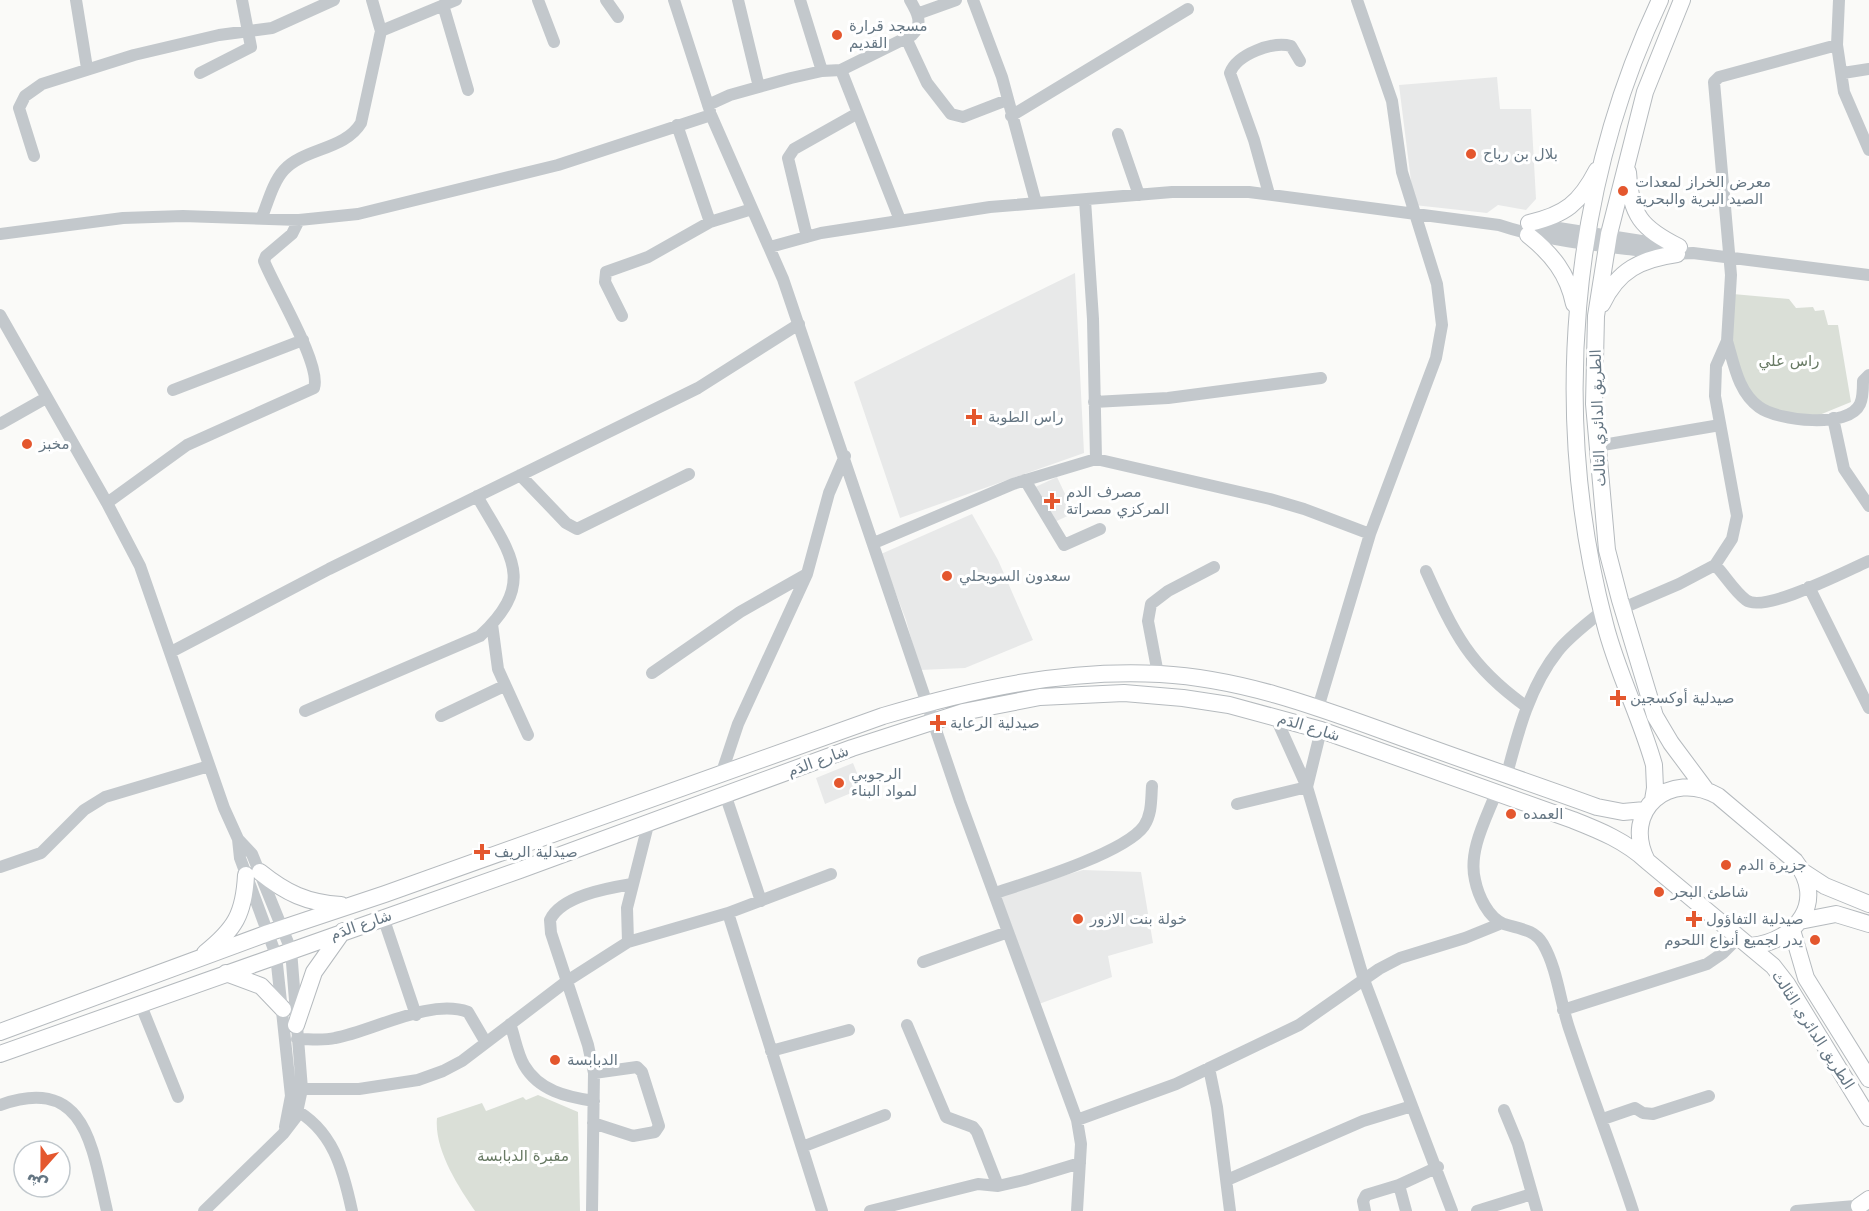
<svg xmlns="http://www.w3.org/2000/svg" width="1869" height="1211" viewBox="0 0 1869 1211" font-family="'DejaVu Sans','Noto Sans Arabic',sans-serif">
<rect width="100%" height="100%" fill="#fafaf8"/>
<!-- built -->
<path fill="#e8e9e9" d="M 1497,77 L 1500,109 L 1531,109 L 1536,199 L 1526,210 L 1498,205 L 1487,213 L 1414,205 L 1399,85 Z
M 1075,273 L 1084,453 L 900,518 L 854,382 Z
M 1057,477 L 1074,513 L 1048,525 L 1031,489 Z
M 972,514 L 998,560 L 1033,640 L 965,668 L 920,670 L 906,620 L 881,554 Z
M 853,763 L 863,788 L 825,804 L 816,778 Z
M 1083,870 L 1141,872 L 1153,943 L 1108,956 L 1112,977 L 1039,1004 L 999,895 Z"/>
<!-- green -->
<path fill="#dadfd7" d="M 1733,294 L 1789,299 L 1796,308 L 1813,307 L 1815,311 L 1824,310 L 1828,325 L 1838,325 L 1851,402 L 1812,418 L 1783,417 L 1747,393 L 1731,350 Z
M 538,1095 L 578,1112 L 580,1211 L 475,1211 C 458,1186 434,1149 437,1118 L 482,1103 L 486,1111 L 523,1097 L 526,1100 Z"/>
<g fill="none" stroke-linecap="round" stroke-linejoin="round">
<!-- major casing -->
<g stroke="#b5babe" stroke-width="18">
<path id="major" d="M 1682,0 L 1645,92 L 1609,234 L 1596,316 L 1594,404 L 1607,550 L 1620,600 L 1655,716 L 1671,743 L 1706,790
M 1628,172 C 1631,216 1641,228 1679,247
M 1529,223 C 1565,215 1580,203 1597,170
M 1528,235 C 1552,254 1568,274 1574,304
M 1602,304 C 1618,270 1641,259 1677,254
M 1653,800 L 1655,788 L 1654,765 C 1641,718 1617,672 1605,624 C 1551,419 1569,192 1660,0
M 260,872 C 286,893 307,903 341,905
M 1805,873 L 1825,886 L 1869,904
M 1800,921 L 1836,914 L 1869,924
M 1792,930 L 1806,978 L 1869,1079
M 1751,946 C 1797,941 1827,901 1795,861 L 1718,796 C 1670,769 1621,810 1647,861 L 1773,966 L 1787,984 L 1869,1118
M 205,953 C 235,929 244,914 246,875
M 226,973 L 261,986 L 283,1009
M 296,1025 L 314,972 L 343,931
M 0,1032 L 268,933 L 385,894 L 883,716 C 973,689 1065,669 1160,674 C 1250,679 1333,713 1417,743 C 1477,765 1537,785 1597,807 L 1623,812 L 1645,810
M 0,1054 L 520,870 L 852,748 L 963,712 L 1040,697 L 1124,693 L 1183,698 L 1229,705 L 1321,730 L 1573,820 C 1601,831 1625,841 1647,861
M 1859,1206 L 1869,1199"/>
</g>
<!-- minor -->
<path stroke="#c3c8cc" stroke-width="12" d="M 76,0 L 87,68
M 538,0 L 554,42
M 606,0 L 618,17
M 674,0 L 710,111
M 738,0 L 759,87
M 800,0 L 822,71
M 973,0 L 1002,77 L 1036,203
M 1839,0 L 1837,45 L 1844,92 L 1869,150
M 443,5 L 468,90
M 917,14 L 956,0
M 381,31 L 456,0
M 906,38 L 927,83 L 951,114 L 963,117 L 1007,100
M 841,70 L 900,220
M 200,73 L 251,47 L 242,0
M 1843,73 L 1869,69
M 708,105 L 730,95 L 791,78 L 822,71 L 841,70 L 912,35 C 924,24 917,12 910,0
M 1011,116 L 1188,9
M 677,125 L 710,222
M 1118,134 L 1139,195
M 34,156 L 19,108 L 25,96 L 42,84 L 134,55 L 219,35 L 272,28 L 334,0
M 1269,194 L 1254,140 L 1230,73 C 1237,54 1273,41 1291,46 L 1300,61
M 1085,200 L 1093,319 L 1096,459
M 262,217 C 268,202 273,182 284,170 C 304,148 345,150 361,123 L 381,31 L 372,0
M 1533,224 L 1667,245
M 0,234 L 123,218 L 183,216 L 299,220 L 358,214 L 558,165 L 711,115 L 783,279 L 960,801 L 1077,1120 L 1081,1144 L 1077,1211
M 807,237 L 788,158 L 794,149 L 858,113
M 770,247 L 821,233 L 990,207 L 1172,192 L 1249,192 L 1499,225 C 1541,239 1584,244 1627,249 C 1649,251 1671,255 1693,253 L 1869,275
M 0,315 L 107,503 L 140,566 L 224,808 L 238,839 L 252,854 L 291,950 L 302,1089 L 296,1117 L 283,1134 L 204,1211
M 622,316 L 605,282 L 606,272 L 648,257 L 710,222 L 752,209
M 1727,341 C 1734,364 1738,392 1759,407 C 1778,421 1849,429 1860,404 C 1863,398 1863,388 1863,381 L 1869,375
M 173,390 L 303,340
M 1094,402 L 1168,398 L 1321,378
M 1833,418 L 1844,469 L 1869,506
M 0,424 L 46,398
M 1597,446 L 1720,425
M 520,475 L 566,523 L 577,529 L 689,474
M 1025,480 L 1064,545 L 1100,529
M 107,503 L 187,445 L 314,388 C 322,365 274,287 264,261 L 266,256 L 292,234 L 299,220
M 874,543 L 1013,484 L 1096,459 L 1270,499 L 1304,509 L 1370,534
M 1715,565 L 1732,539 L 1737,516 L 1715,396 L 1716,366 L 1727,341 L 1731,275 L 1714,82 L 1719,77 L 1837,45
M 1426,571 C 1454,633 1469,666 1527,707
M 1809,587 L 1869,708
M 1623,608 L 1679,584 L 1715,565 C 1725,575 1734,591 1746,600 C 1764,614 1848,570 1869,561
M 492,624 L 498,669 L 528,735
M 171,652 L 329,569 L 698,388 L 799,324
M 652,673 L 740,612 L 807,574
M 1158,674 L 1148,621 L 1151,604 L 1168,591 L 1214,567
M 1318,708 L 1370,534 L 1436,358 L 1442,325 L 1437,284 L 1402,172 L 1392,101 L 1357,0
M 305,711 L 480,636 C 539,581 509,553 477,496
M 441,716 L 504,686
M 1275,716 L 1307,787 L 1364,980 L 1452,1211
M 1507,774 C 1518,732 1530,686 1558,651 C 1570,636 1587,624 1602,611
M 721,775 L 738,724 L 807,574 L 829,493 L 845,456
M 1307,787 L 1321,730
M 1496,793 C 1486,819 1468,851 1475,880 C 1478,895 1488,918 1504,924 C 1519,929 1534,929 1543,944 C 1558,970 1560,1003 1570,1031 C 1590,1091 1613,1150 1633,1211
M 725,794 L 761,901
M 1237,804 L 1307,787
M 238,839 L 240,858 L 276,955 L 291,1096 L 285,1127
M 0,867 L 41,853 L 84,810 L 105,797 L 209,766
M 995,893 C 1029,882 1125,853 1144,826 C 1152,814 1151,800 1152,786
M 728,913 L 822,1211
M 383,917 L 416,1015
M 628,942 L 627,908 L 649,821
M 923,962 L 1008,932
M 140,1003 L 178,1097
M 1563,1010 L 1707,964 L 1723,953 L 1738,938
M 510,1024 C 515,1037 517,1053 524,1065 C 539,1091 567,1097 594,1101
M 907,1025 L 946,1117 L 973,1127 L 977,1132 L 998,1186
M 297,1039 C 310,1039 323,1041 335,1038 C 373,1031 430,998 468,1012 L 485,1041
M 771,1051 L 849,1030
M 1209,1068 L 1217,1107 L 1230,1211
M 302,1089 L 359,1089 L 418,1080 L 443,1071 L 462,1061 L 567,981 L 628,942 L 728,913 L 831,874
M 0,1105 C 86,1074 92,1147 107,1211
M 292,1108 C 333,1129 343,1169 352,1211
M 1504,1110 L 1518,1144 L 1537,1211
M 1603,1119 L 1635,1108 L 1643,1113 L 1653,1114 L 1709,1096
M 1077,1120 L 1176,1084 L 1299,1025 L 1379,969 L 1400,958 L 1465,938 L 1502,923
M 593,1123 L 633,1136 L 655,1132 L 659,1126 L 642,1072 L 637,1067 L 594,1073
M 802,1147 L 885,1115
M 1227,1180 L 1363,1121 L 1412,1106
M 1399,1185 L 1406,1211
M 592,1211 L 594,1073 L 588,1045 L 551,933 L 550,920 C 561,896 608,888 632,884
M 870,1211 L 978,1184 L 998,1186 L 1024,1180 L 1080,1163
M 1365,1211 L 1363,1201 L 1366,1195 L 1399,1185 L 1438,1167
M 1477,1211 L 1532,1194
M 1796,1211 L 1867,1205"/>
<!-- major -->
<use href="#major" stroke="#fff" stroke-width="16"/>
</g>
<!-- markers -->
<g fill="#e4572e" stroke="#fff" stroke-width="2">
<circle cx="837" cy="35" r="6"/>
<circle cx="1471" cy="154" r="6"/>
<circle cx="1623" cy="191" r="6"/>
<path d="M971 408h6v6h6v6h-6v6h-6v-6h-6v-6h6z"/>
<circle cx="27" cy="444" r="6"/>
<path d="M1049 492h6v6h6v6h-6v6h-6v-6h-6v-6h6z"/>
<circle cx="947" cy="576" r="6"/>
<path d="M1615 689h6v6h6v6h-6v6h-6v-6h-6v-6h6z"/>
<path d="M935 714h6v6h6v6h-6v6h-6v-6h-6v-6h6z"/>
<circle cx="839" cy="783" r="6"/>
<circle cx="1511" cy="814" r="6"/>
<path d="M479 843h6v6h6v6h-6v6h-6v-6h-6v-6h6z"/>
<circle cx="1726" cy="865" r="6"/>
<circle cx="1659" cy="892" r="6"/>
<circle cx="1078" cy="919" r="6"/>
<path d="M1691 910h6v6h6v6h-6v6h-6v-6h-6v-6h6z"/>
<circle cx="1815" cy="940" r="6"/>
<circle cx="555" cy="1060" r="6"/>
</g>
<g text-anchor="middle" dominant-baseline="central" stroke-width="6" stroke-linejoin="round" paint-order="stroke">
<!-- poi labels -->
<g font-size="15" fill="#657683" stroke="#fff" text-anchor="start">
<text x="849" y="26">مسجد قرارة<tspan x="849" dy="17">القديم</tspan></text>
<text x="1483" y="154">بلال بن رباح</text>
<text x="1635" y="182">معرض الخراز لمعدات<tspan x="1635" dy="17">الصيد البرية والبحرية</tspan></text>
<text x="988" y="417">راس الطوبة</text>
<text x="39" y="444">مخبز</text>
<text x="1066" y="492">مصرف الدم<tspan x="1066" dy="17">المركزي مصراتة</tspan></text>
<text x="959" y="576">سعدون السويحلي</text>
<text x="1630" y="698">صيدلية أوكسجين</text>
<text x="950" y="723">صيدلية الرعاية</text>
<text x="851" y="774">الرجوبي<tspan x="851" dy="17">لمواد البناء</tspan></text>
<text x="1523" y="814">العمده</text>
<text x="494" y="852">صيدلية الريف</text>
<text x="1738" y="865">جزيرة الدم</text>
<text x="1671" y="892">شاطئ البحر</text>
<text x="1090" y="919">خولة بنت الازور</text>
<text x="1706" y="919">صيدلية التفاؤول</text>
<text x="1803" y="940" text-anchor="end">يدر لجميع أنواع اللحوم</text>
<text x="567" y="1060">الدبابسة</text>
</g>
<!-- park labels -->
<g font-size="15" fill="#687a64" stroke="#fff">
<text x="1789" y="361">راس علي</text>
<text x="523" y="1156">مقبرة الدبابسة</text>
</g>
<!-- street labels -->
<g font-size="15" fill="#657683" stroke="#fff">
<text transform="translate(1598 418) rotate(-92)">الطريق الدائري الثالث</text>
<text transform="translate(1309 727) rotate(17)">شارع الدَم</text>
<text transform="translate(818 761) rotate(-20)">شارع الدَم</text>
<text transform="translate(361 925) rotate(-19)">شارع الدَم</text>
<text transform="translate(1813 1030) rotate(57)">الطريق الدائري الثالث</text>
</g>
</g>
<!-- north arrow -->
<g transform="translate(42 1169) rotate(201)"><circle r="28" fill="#ffffff" stroke="#c1c8cd" stroke-width="1.5"/>
<path d="M0-4.5L10 22L0 15L-10 22Z" fill="#e4572e"/>
<text y="-9" font-size="16" font-weight="bold" text-anchor="middle" fill="#657683">ش</text>
</g>
</svg>
